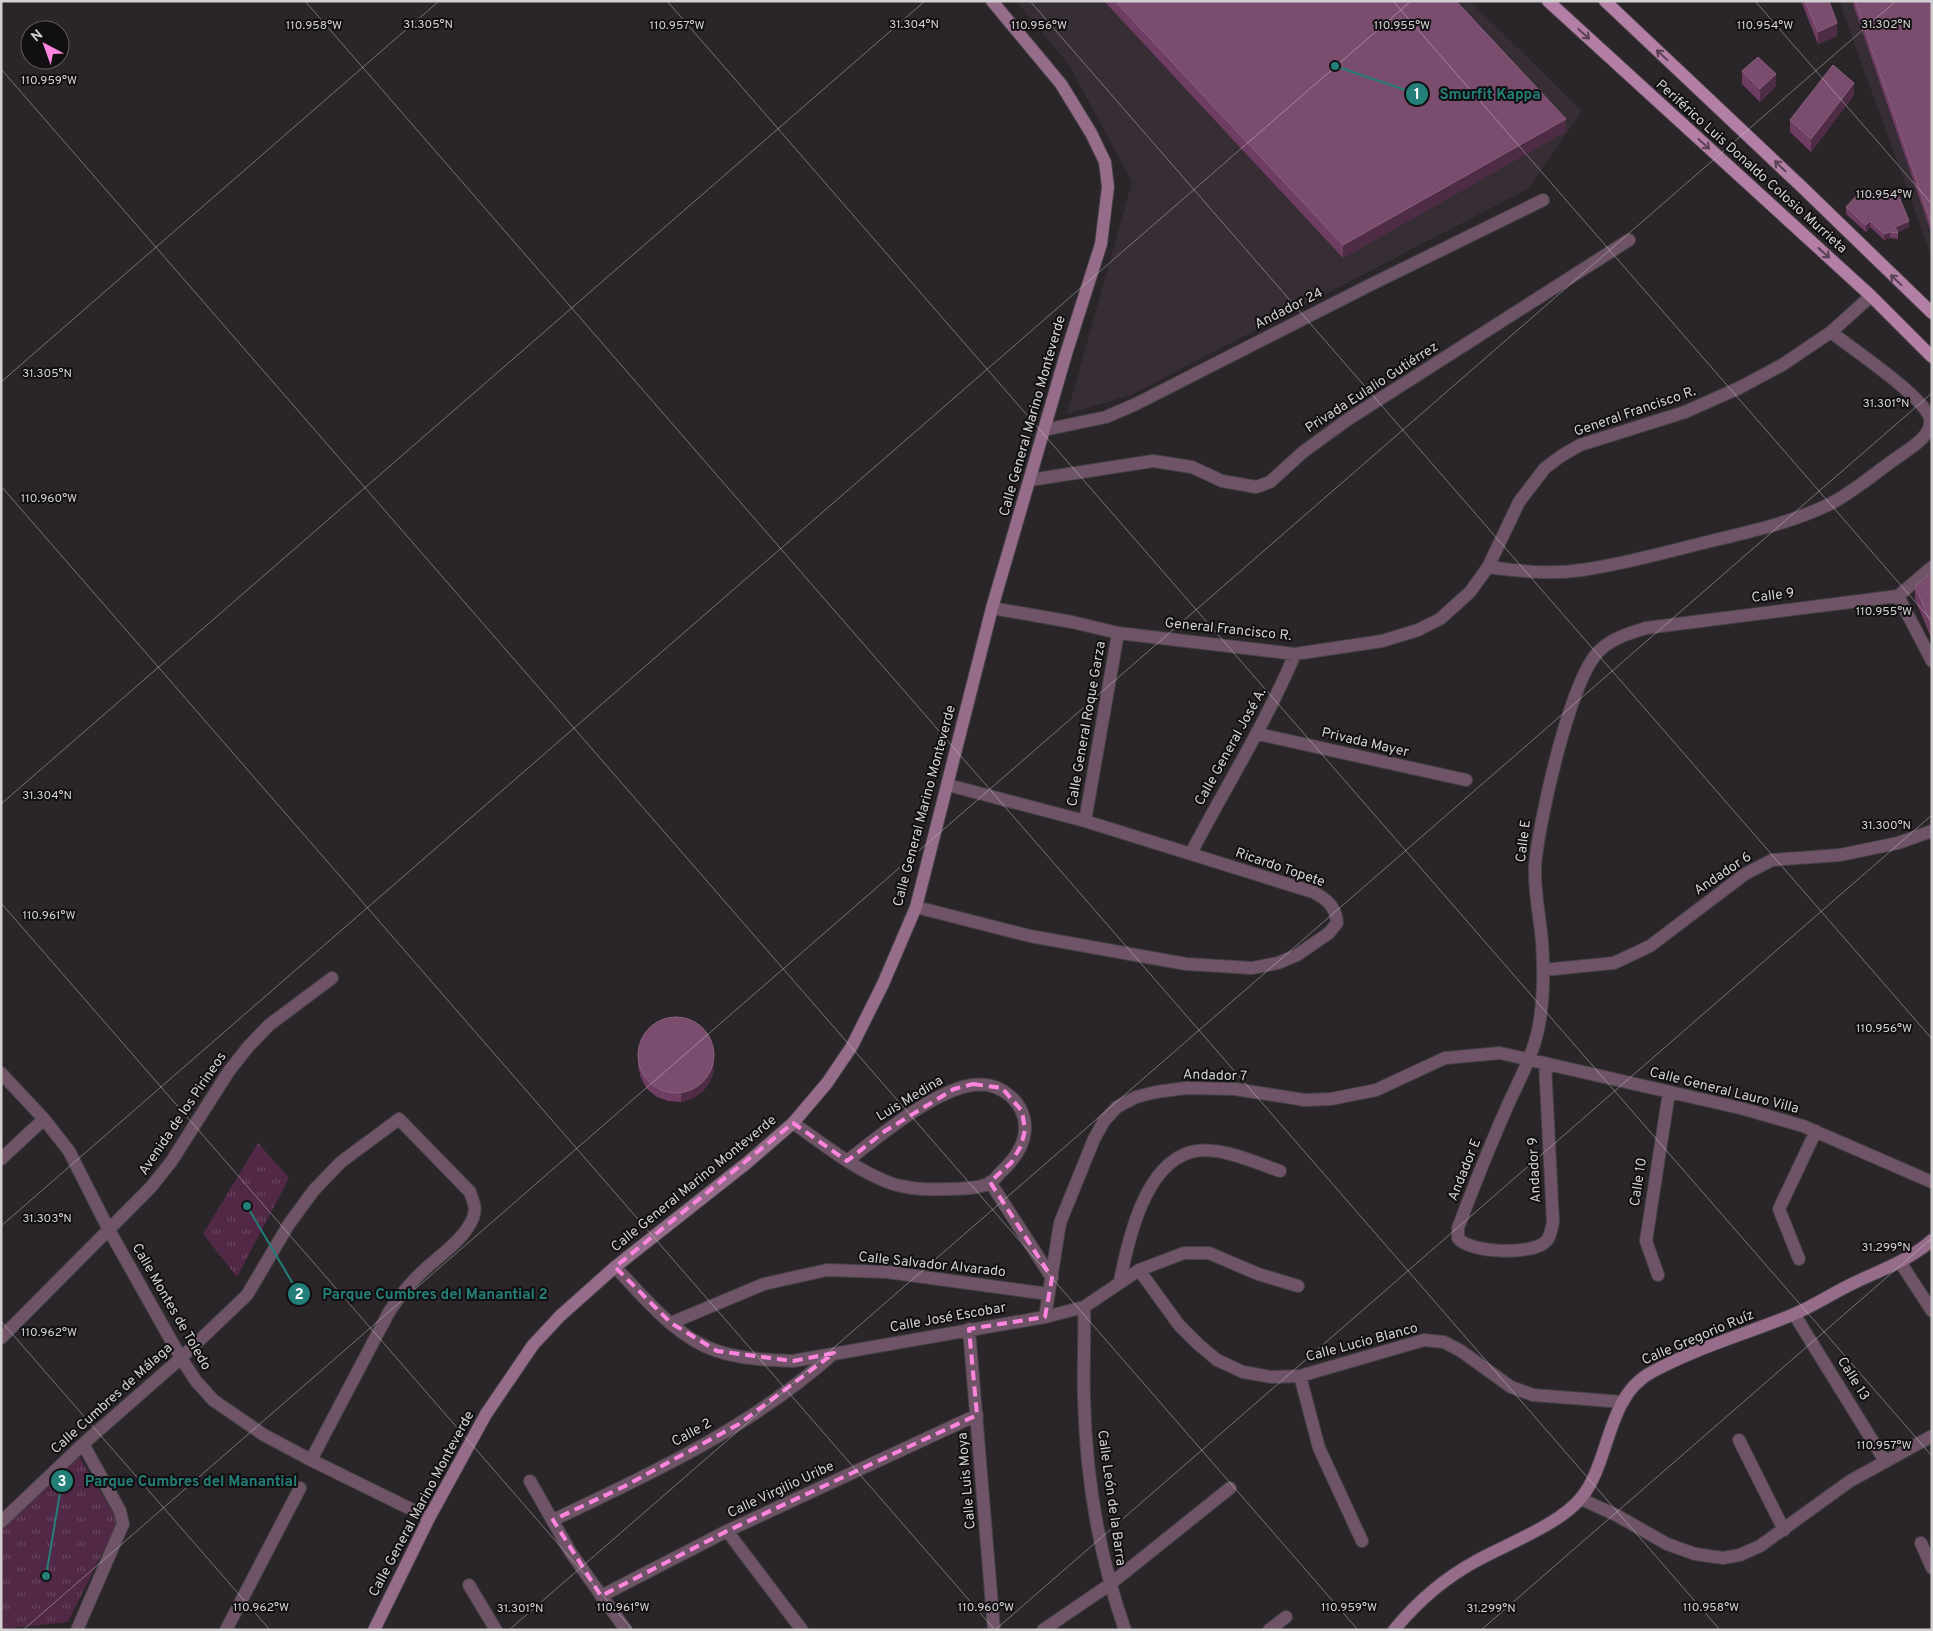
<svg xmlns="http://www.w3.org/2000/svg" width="1933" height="1631" viewBox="0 0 1933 1631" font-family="Overpass,sans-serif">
<defs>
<pattern id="grass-tufts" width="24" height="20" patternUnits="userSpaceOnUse" patternTransform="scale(1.25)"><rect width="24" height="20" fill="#512846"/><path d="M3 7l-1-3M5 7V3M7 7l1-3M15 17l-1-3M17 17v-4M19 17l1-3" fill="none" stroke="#694660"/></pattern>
</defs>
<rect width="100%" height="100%" fill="#2a2529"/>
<!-- built -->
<path fill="#372d34" d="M 1016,1 L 1470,1 L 1582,111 L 1528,189 L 1131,395 L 1067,414 L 1132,182 L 1069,65 Z
M 1840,1 L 1932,1 L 1932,258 L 1843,12 Z"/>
<!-- grass -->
<path fill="url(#grass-tufts)" d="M 258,1143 L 289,1178 L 237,1277 L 203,1234 Z
M 78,1455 L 118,1521 L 68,1622 L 1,1629 L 1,1530 Z"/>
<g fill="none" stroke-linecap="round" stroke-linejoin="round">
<!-- street casing -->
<g stroke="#454044" stroke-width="14">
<path id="street" d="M 1044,430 L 1106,417 L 1136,404 L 1370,285 L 1543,200
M 1030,480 L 1153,461 L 1192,467 L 1222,481 L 1256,487 L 1270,482 L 1303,452 L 1347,420 L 1629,240
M 1488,567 C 1519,571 1550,575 1582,570 C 1624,564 1666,552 1707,542 C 1748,532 1791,523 1830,504 C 1853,492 1874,474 1895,459 C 1907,450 1933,437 1930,419 C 1926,398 1851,348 1831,332
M 1898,596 L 1932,661
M 992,608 L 1072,622 L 1118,633 L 1295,654 L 1382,641 L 1418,630 L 1440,619 L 1470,592 L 1488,567 L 1519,502 L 1545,468 L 1561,456 L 1580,445 L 1685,412 L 1739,388 L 1782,365 L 1831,332 L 1871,296
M 1258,734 L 1466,780
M 1085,821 L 1118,633
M 1191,853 C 1226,786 1266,723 1295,654
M 916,907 L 1030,936 L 1186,964 L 1252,968 L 1278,963 L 1297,955 L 1329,933 L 1337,923 C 1336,907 1327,899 1313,892 L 1085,821 L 948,785
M 1543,970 L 1614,963 L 1650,946 L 1745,874 L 1772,860 L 1840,855 L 1898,843 L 1932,831
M 1545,1063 L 1553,1222 C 1551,1230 1551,1238 1544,1243 C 1529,1255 1469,1253 1458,1238 L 1458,1228 C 1472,1191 1487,1153 1503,1116 C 1516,1085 1533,1058 1539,1025 C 1544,997 1544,970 1542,942 C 1540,917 1534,892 1535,867 C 1538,824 1570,680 1599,651 C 1612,638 1630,633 1646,628 L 1898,596 L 1932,567
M 1,1073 L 44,1119 L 69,1151 L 109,1230 L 181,1358 L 196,1381 L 213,1400 L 264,1435 L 311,1460 L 429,1518
M 793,1123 C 825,1145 856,1171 893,1184 C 910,1189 928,1190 945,1189 C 959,1189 978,1189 990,1183 C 994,1181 998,1175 1001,1172 C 1013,1161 1024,1147 1025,1130 C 1026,1102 1000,1081 973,1085 C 934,1090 878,1137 847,1161
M 1,1159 L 44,1119
M 990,1182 L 1052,1278
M 1799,1259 L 1779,1209 L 1816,1131
M 1900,1262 L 1932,1311
M 615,1267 C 644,1297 676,1338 717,1351 C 741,1359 768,1360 793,1361 L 1045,1317 L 1084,1307 L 1139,1270 L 1184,1253 L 1209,1253 L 1258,1274 L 1298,1286
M 1139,1270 L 1179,1325 L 1198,1344 L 1217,1360 L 1243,1372 L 1272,1377 L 1300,1376 L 1424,1340 L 1444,1342 L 1461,1351 L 1511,1387 L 1533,1395 L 1623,1402
M 1658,1275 L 1646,1241 L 1669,1092
M 1120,1281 C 1128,1241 1144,1165 1191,1152 C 1218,1145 1254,1162 1280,1171
M 1084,1307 C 1085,1338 1083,1368 1084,1399 C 1086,1477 1099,1556 1125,1630
M 1794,1314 L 1885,1461
M 1045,1317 L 1060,1223 L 1094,1139 L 1104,1121 L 1117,1107 L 1136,1097 L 1156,1092 L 1186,1088 L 1235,1089 L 1305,1100 L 1331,1099 L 1376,1090 L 1445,1058 L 1500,1053 L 1744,1109 L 1803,1126 L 1932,1182
M 671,1323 L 764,1284 L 827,1270 L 887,1272 L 1048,1294
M 969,1329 L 994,1630
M 1,1338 L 151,1187 L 171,1162 L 229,1071 L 248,1047 L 269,1025 L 332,978
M 1300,1376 L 1319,1448 L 1362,1541
M 1739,1440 L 1784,1530
M 530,1481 L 571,1553 L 626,1630
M 1581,1499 L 1616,1515 L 1667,1544 L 1695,1554 L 1723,1558 L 1740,1555 L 1760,1546 L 1850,1481 L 1932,1436
M 553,1520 C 651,1474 751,1427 833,1354
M 1,1522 L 83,1444 L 181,1358 L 247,1295 L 289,1224 L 314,1190 L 341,1162 L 399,1119 L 470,1192 C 473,1201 477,1208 473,1218 C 464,1240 440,1255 423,1271 C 410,1283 399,1297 389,1312 L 311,1460
M 727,1531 L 802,1630
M 1921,1543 L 1932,1568
M 469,1585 L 496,1630
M 601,1596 L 727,1531 L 977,1415
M 77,1630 L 123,1524 L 120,1511 L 83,1444
M 226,1630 L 300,1488
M 1043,1630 L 1109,1585 L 1230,1488
M 1269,1630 L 1286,1617"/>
</g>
<!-- secondary casing -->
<g stroke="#454044" stroke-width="14">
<path id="secondary" d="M 374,1630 L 429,1518 L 486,1414 L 533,1345 L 560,1316 L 615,1267 L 748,1162 L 793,1123 L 827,1083 L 852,1046 L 883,984 L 916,907 L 992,608 L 1066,354 L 1101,244 L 1108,187 L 1105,162 L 1091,133 L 1061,84 L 992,1
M 1394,1630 C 1417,1602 1446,1577 1478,1560 C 1507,1544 1560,1524 1581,1498 C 1611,1461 1606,1396 1652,1372 C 1696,1348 1745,1334 1792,1315 C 1814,1306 1834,1292 1856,1282 C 1881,1270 1910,1260 1932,1240"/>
</g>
<!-- primary casing -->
<g stroke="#454044" stroke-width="14">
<path id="primary" d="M 1548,1 L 1871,296 L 1932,357
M 1605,1 L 1803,188 L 1932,313"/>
</g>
<!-- street -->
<use href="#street" stroke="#6e5466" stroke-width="12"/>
<!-- secondary -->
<use href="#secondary" stroke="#956c89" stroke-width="12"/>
<!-- primary -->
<use href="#primary" stroke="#b47fa4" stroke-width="12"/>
</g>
<!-- wall -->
<path fill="#6f3c62" d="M 1104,1 L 1456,1 L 1566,131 L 1343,258 Z
M 1801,1 L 1829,1 L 1837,36 L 1818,44 Z
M 1852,1 L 1932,1 L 1932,235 Z
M 1742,71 L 1776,86 L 1760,102 L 1742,84 Z
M 1854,95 L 1811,152 L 1790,132 L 1790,120 Z
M 1881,196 L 1909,227 L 1898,232 L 1898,239 L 1890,238 L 1884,240 L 1870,227 L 1866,232 L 1846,214 L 1846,207 L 1863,198 Z
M 1932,572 L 1932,640 L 1915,599 L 1915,586 Z
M 638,1056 L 714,1070 L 710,1082 L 703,1091 L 693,1098 L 681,1102 L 668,1101 L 657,1097 L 647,1089 L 641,1078 L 638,1066 Z"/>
<!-- shaded-wall -->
<path fill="#4f2c46" d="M 1837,23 L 1837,36 L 1818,44 L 1818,32 Z
M 1776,74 L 1776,86 L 1760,102 L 1760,89 Z
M 1854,83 L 1854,95 L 1811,152 L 1811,139 Z
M 1566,119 L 1566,131 L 1343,258 L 1343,245 Z
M 1870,221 L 1870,227 L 1866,232 L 1866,225 Z
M 1909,221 L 1909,227 L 1895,233 L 1895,227 Z
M 1890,232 L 1890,238 L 1884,240 L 1884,234 Z
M 714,1060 L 714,1070 L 710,1082 L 703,1091 L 693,1098 L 681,1102 L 681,1092 Z"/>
<!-- building -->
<path fill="#7a4c6e" stroke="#88617e" d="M 1115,1 L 1456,1 L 1566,119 L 1343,245 Z
M 1805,1 L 1829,1 L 1837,23 L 1818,32 Z
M 1855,1 L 1931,1 L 1932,3 L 1932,226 Z
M 1758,57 L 1776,74 L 1760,89 L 1742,71 Z
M 1833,65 L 1854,83 L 1811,139 L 1790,120 Z
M 1896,189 L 1909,221 L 1895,227 L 1898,233 L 1890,232 L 1884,234 L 1870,221 L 1866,225 L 1846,207 L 1858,194 L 1863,198 L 1869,192 L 1881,196 Z
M 1932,572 L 1932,627 L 1915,586 Z
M638 1055a38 38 0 1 1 76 0a38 38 0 1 1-76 0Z"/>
<!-- one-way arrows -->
<defs><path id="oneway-shaft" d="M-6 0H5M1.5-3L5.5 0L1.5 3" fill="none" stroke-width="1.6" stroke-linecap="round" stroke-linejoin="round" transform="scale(1.25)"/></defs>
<g stroke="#5a4153">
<use href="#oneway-shaft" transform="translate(1584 34) rotate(42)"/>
<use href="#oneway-shaft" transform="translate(1662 55) rotate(-137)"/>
<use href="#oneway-shaft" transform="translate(1704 144) rotate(42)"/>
<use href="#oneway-shaft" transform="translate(1780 166) rotate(-136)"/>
<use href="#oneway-shaft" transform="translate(1824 253) rotate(42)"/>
<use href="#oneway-shaft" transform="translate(1896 280) rotate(-137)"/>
</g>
<!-- marked area -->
<path fill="none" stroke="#ff85df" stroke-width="4" stroke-dasharray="10 6" stroke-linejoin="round" d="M 973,1084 L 1002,1088 L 1022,1111 L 1025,1130 L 1021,1146 L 1011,1163 L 990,1182 L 1052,1278 L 1045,1317 L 969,1329 L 977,1415 L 727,1531 L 601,1596 L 553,1520 L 625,1486 L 739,1424 L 834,1353 L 793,1361 L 717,1351 L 671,1323 L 615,1267 L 793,1123 L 847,1161 L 885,1131 L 954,1089 Z"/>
<!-- ticks -->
<path fill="none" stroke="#d3d0d2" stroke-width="1" stroke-opacity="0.45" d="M 305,1 L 1720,1630M 667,1 L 1932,1456M 1030,1 L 1932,1039M 1393,1 L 1932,621M 1755,1 L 1932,204M 1,69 L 1358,1630M 1,382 L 439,1M 1,486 L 995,1630M 1,804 L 925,1M 1,903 L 633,1630M 1,1226 L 1411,1M 1,1321 L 270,1630M 23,1630 L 1896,1M 509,1630 L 1932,393M 995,1630 L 1932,815M 1481,1630 L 1932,1238"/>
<g text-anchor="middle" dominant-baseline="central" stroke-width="4" stroke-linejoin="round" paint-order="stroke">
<!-- street labels -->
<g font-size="14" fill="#d3d0d2" stroke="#110f11">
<text transform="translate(1751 167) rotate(42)">Periférico Luis Donaldo Colosio Murrieta</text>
<text transform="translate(1289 309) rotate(-27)">Andador 24</text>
<text transform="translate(1372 388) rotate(-33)">Privada Eulalio Gutiérrez</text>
<text transform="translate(1635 412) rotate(-19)">General Francisco R.</text>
<text transform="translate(1033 416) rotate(-74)">Calle General Marino Monteverde</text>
<text transform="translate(1773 596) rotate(-7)">Calle 9</text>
<text transform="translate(1228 630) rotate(6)">General Francisco R.</text>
<text transform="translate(1087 724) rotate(-80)">Calle General Roque Garza</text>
<text transform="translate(1365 743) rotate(13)">Privada Mayer</text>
<text transform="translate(1231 747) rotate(-61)">Calle General José A.</text>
<text transform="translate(925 806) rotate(-75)">Calle General Marino Monteverde</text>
<text transform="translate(1524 841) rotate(-83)">Calle E</text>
<text transform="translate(1280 868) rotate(19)">Ricardo Topete</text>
<text transform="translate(1723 874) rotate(-34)">Andador 6</text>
<text transform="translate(1215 1076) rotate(2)">Andador 7</text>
<text transform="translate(1724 1091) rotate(14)">Calle General Lauro Villa</text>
<text transform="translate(910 1099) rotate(-31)">Luis Medina</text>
<text transform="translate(183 1114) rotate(-56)">Avenida de los Pirineos</text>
<text transform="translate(1465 1170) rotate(-68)">Andador E</text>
<text transform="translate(1535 1170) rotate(-93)">Andador 9</text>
<text transform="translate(1639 1182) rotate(-81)">Calle 10</text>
<text transform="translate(694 1184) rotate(-39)">Calle General Marino Monteverde</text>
<text transform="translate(932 1265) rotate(6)">Calle Salvador Alvarado</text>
<text transform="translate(171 1307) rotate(60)">Calle Montes de Toledo</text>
<text transform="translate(948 1318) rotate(-10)">Calle José Escobar</text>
<text transform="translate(1698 1338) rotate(-23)">Calle Gregorio Ruíz</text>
<text transform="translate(1362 1343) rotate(-15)">Calle Lucio Blanco</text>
<text transform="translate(1853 1379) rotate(58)">Calle 13</text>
<text transform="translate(112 1399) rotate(-42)">Calle Cumbres de Málaga</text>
<text transform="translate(692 1433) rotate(-29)">Calle 2</text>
<text transform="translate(967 1481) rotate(-95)">Calle Luis Moya</text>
<text transform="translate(781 1490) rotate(-25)">Calle Virgilio Uribe</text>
<text transform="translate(1111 1498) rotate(82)">Calle León de la Barra</text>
<text transform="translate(422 1504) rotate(-62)">Calle General Marino Monteverde</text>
</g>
</g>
<g font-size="12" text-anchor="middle" fill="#d3d0d2" stroke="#110f11" stroke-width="4" stroke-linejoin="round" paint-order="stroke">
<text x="914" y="28">31.304°N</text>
<text x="428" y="28">31.305°N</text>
<text x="1886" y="28">31.302°N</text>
<text x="314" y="29">110.958°W</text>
<text x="677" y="29">110.957°W</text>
<text x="1039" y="29">110.956°W</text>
<text x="1402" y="29">110.955°W</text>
<text x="1765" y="29">110.954°W</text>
<text x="49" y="84">110.959°W</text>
<text x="1884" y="198">110.954°W</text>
<text x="47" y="377">31.305°N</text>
<text x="1886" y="407">31.301°N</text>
<text x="49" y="502">110.960°W</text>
<text x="1884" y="615">110.955°W</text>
<text x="47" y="799">31.304°N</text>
<text x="1886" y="829">31.300°N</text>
<text x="49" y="919">110.961°W</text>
<text x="1884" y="1032">110.956°W</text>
<text x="47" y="1222">31.303°N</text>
<text x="1886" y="1251">31.299°N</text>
<text x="49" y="1336">110.962°W</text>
<text x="1884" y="1449">110.957°W</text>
<text x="261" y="1611">110.962°W</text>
<text x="623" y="1611">110.961°W</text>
<text x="986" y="1611">110.960°W</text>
<text x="1349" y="1611">110.959°W</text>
<text x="1711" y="1611">110.958°W</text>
<text x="520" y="1612">31.301°N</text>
<text x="1491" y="1612">31.299°N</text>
</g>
<!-- callouts -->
<path fill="none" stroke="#237f78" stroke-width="2" d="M1335 66L1417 94M247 1206L299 1294M46 1576L62 1481"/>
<g fill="#237f78" stroke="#110f11" stroke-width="2">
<circle cx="1335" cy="66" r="5"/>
<circle cx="247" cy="1206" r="5"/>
<circle cx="46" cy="1576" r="5"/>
<circle cx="1417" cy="94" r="12"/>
<circle cx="299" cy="1294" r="12"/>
<circle cx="62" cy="1481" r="12"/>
</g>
<g font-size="15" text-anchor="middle" font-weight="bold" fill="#fff">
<text x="1417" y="99">1</text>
<text x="299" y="1299">2</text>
<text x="62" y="1486">3</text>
</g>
<g font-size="15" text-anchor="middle" font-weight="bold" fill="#237f78" stroke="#110f11" stroke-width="4" stroke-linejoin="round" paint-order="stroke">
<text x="1490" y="99">Smurfit Kappa</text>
<text x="435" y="1299">Parque Cumbres del Manantial 2</text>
<text x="191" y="1486">Parque Cumbres del Manantial</text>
</g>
<!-- border -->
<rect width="1933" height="1631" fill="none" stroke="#d3d0d2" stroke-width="5"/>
<!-- north arrow -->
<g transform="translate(45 45) rotate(319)"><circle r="24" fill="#110f11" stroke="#5f5c5e"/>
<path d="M0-4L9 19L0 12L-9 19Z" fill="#ff85df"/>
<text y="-8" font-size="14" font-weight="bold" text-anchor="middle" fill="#d3d0d2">N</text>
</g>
</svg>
